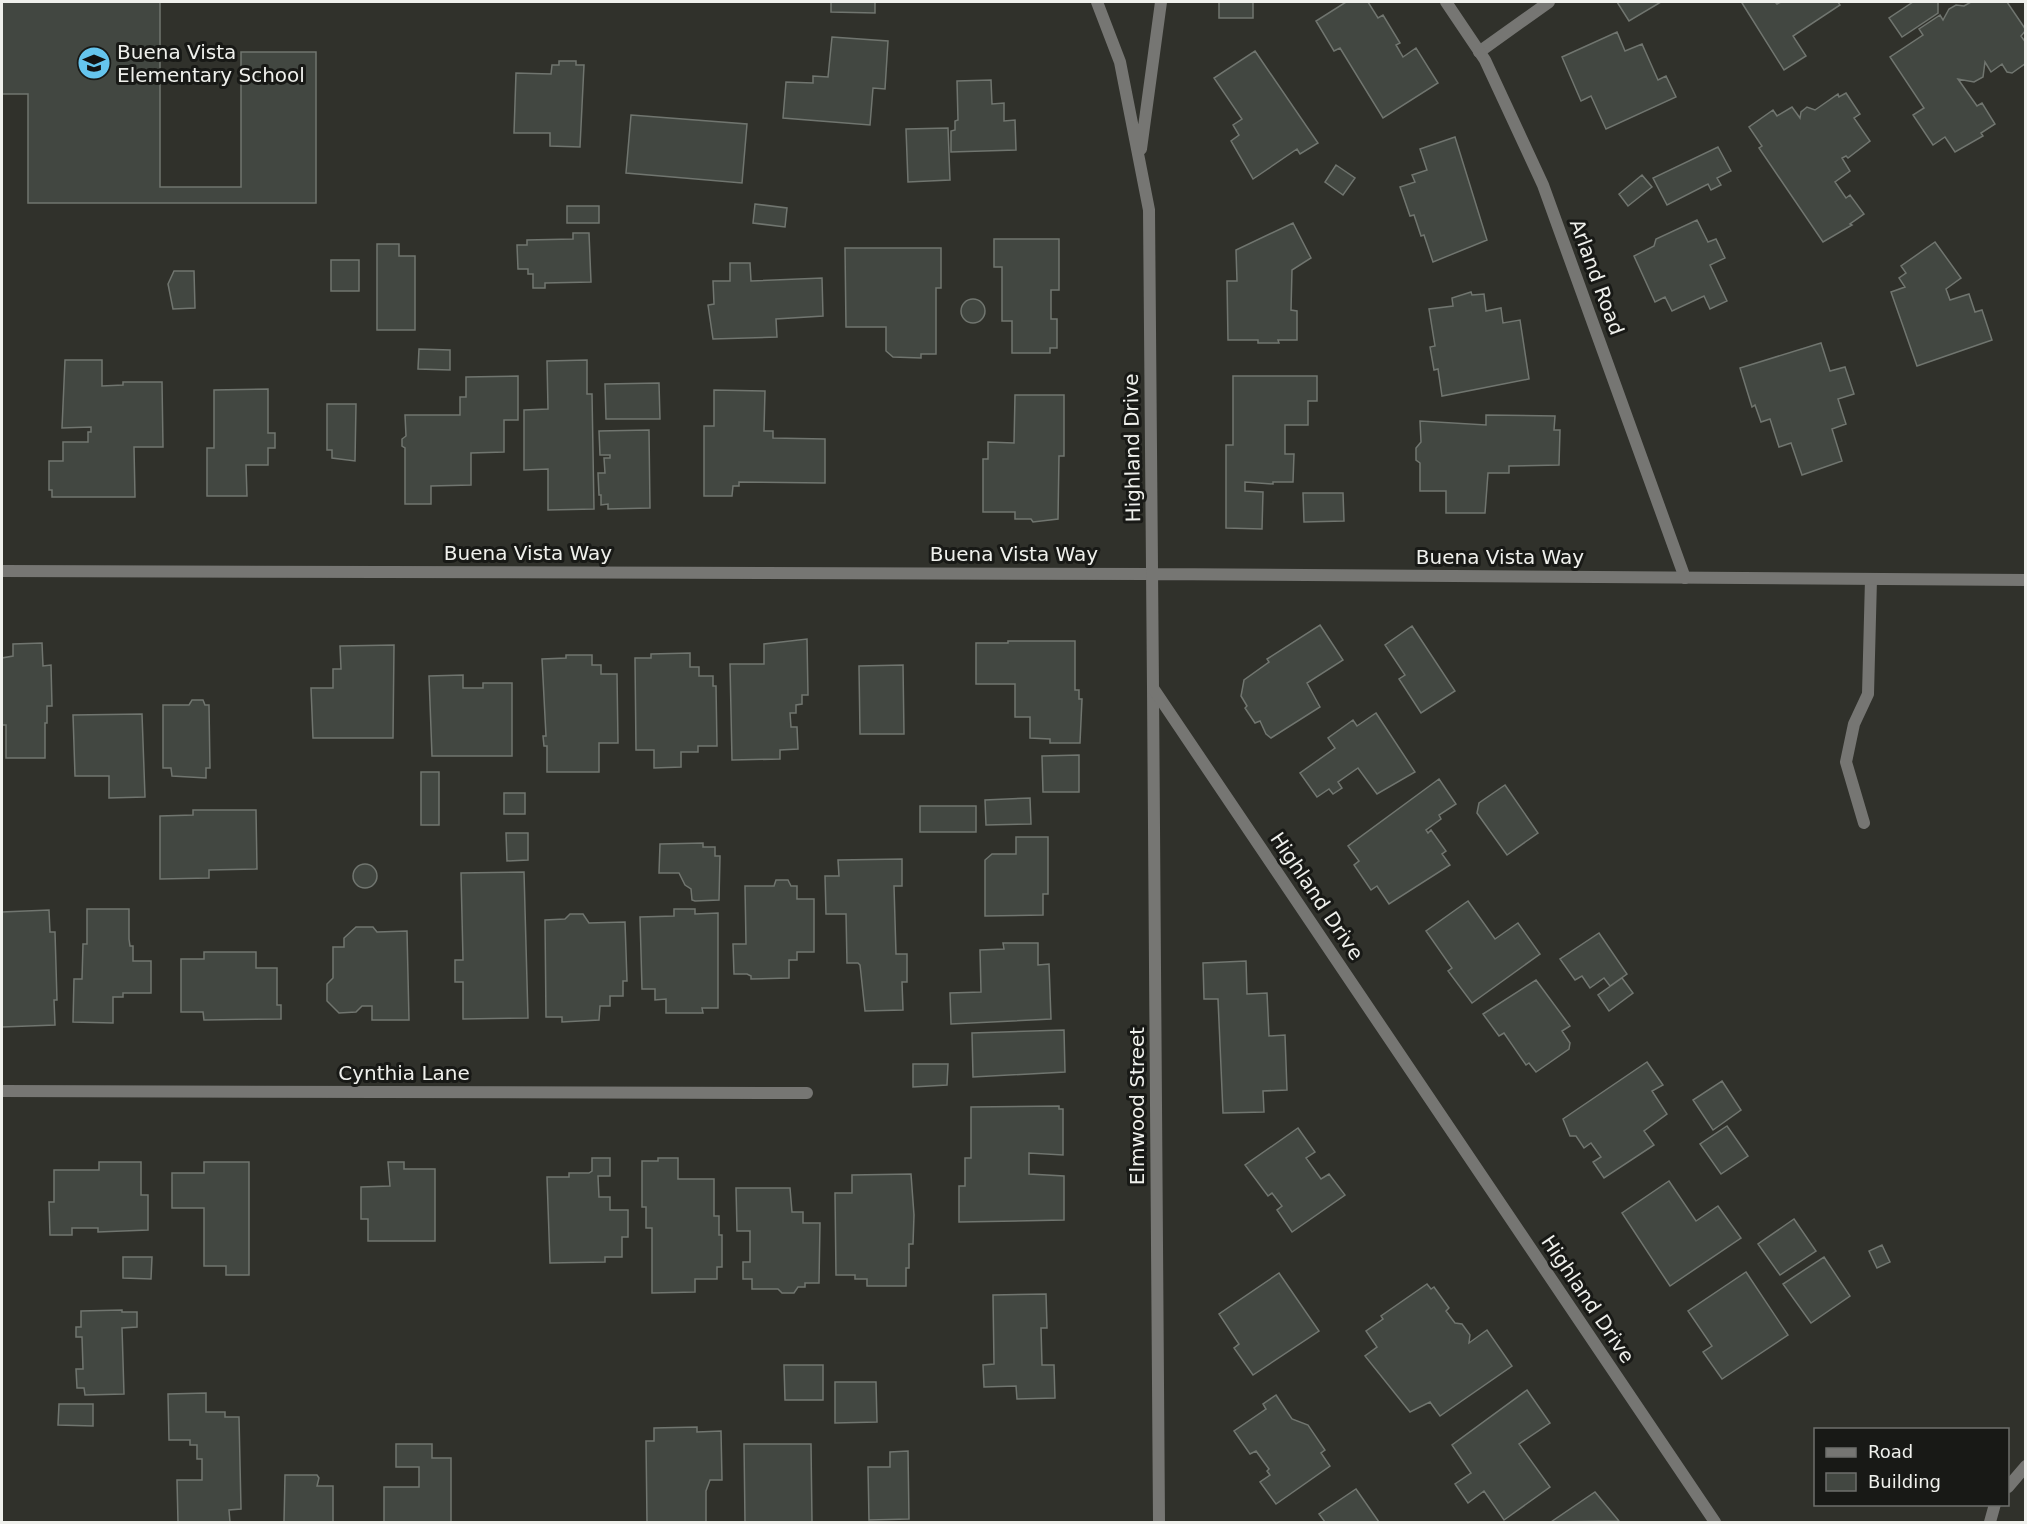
<svg xmlns="http://www.w3.org/2000/svg" width="2027" height="1524" viewBox="0 0 2027 1524" font-family="'DejaVu Sans',sans-serif">
<rect width="100%" height="100%" fill="#30312b"/>
<!-- building -->
<path fill="#424741" stroke="#70756f" stroke-width="1.5" d="M 2,2 L 160,2 L 160,187 L 241,187 L 241,52 L 316,52 L 316,203 L 28,203 L 28,94 L 2,94 Z
M 831,2 L 875,2 L 875,13 L 831,12 Z
M 1219,2 L 1253,2 L 1253,18 L 1219,18 Z
M 1346,2 L 1368,2 L 1378,18 L 1383,15 L 1400,43 L 1396,45 L 1403,57 L 1416,48 L 1438,83 L 1383,118 L 1340,48 L 1334,51 L 1316,21 Z
M 1617,2 L 1661,2 L 1629,21 Z
M 1744,2 L 1775,2 L 1777,4 L 1781,2 L 1838,2 L 1840,5 L 1793,36 L 1806,56 L 1784,70 L 1742,3 Z
M 1913,2 L 1938,2 L 1938,13 L 1902,37 L 1889,18 Z
M 1971,2 L 2007,2 L 2026,30 L 2021,36 L 2026,43 L 2026,63 L 2012,73 L 2007,72 L 2002,64 L 1991,72 L 1985,62 L 1983,77 L 1974,82 L 1958,79 L 1977,106 L 1982,103 L 1995,124 L 1981,133 L 1983,136 L 1955,152 L 1945,137 L 1933,145 L 1913,115 L 1924,108 L 1890,57 L 1923,35 L 1919,29 L 1940,15 L 1943,20 L 1949,9 L 1956,5 L 1964,6 Z
M 1617,32 L 1625,51 L 1642,44 L 1658,80 L 1666,76 L 1676,97 L 1606,129 L 1591,96 L 1581,101 L 1562,57 Z
M 832,37 L 888,41 L 885,89 L 873,88 L 870,125 L 783,118 L 786,82 L 813,83 L 813,76 L 828,77 Z
M 1255,51 L 1318,143 L 1300,154 L 1297,149 L 1253,179 L 1231,141 L 1239,135 L 1233,125 L 1242,119 L 1214,78 Z
M 559,61 L 576,61 L 576,65 L 584,65 L 580,147 L 550,146 L 550,133 L 514,133 L 516,73 L 551,74 L 552,65 L 559,65 Z
M 991,80 L 992,104 L 1004,103 L 1004,121 L 1015,120 L 1016,150 L 951,152 L 951,131 L 955,130 L 955,121 L 958,120 L 957,81 Z
M 1846,93 L 1860,114 L 1854,118 L 1870,141 L 1848,158 L 1846,156 L 1842,158 L 1850,171 L 1835,182 L 1846,198 L 1850,195 L 1864,214 L 1850,224 L 1852,225 L 1823,242 L 1759,148 L 1762,146 L 1749,127 L 1773,110 L 1777,116 L 1792,107 L 1800,118 L 1801,112 L 1807,107 L 1815,110 L 1838,94 L 1839,97 Z
M 631,115 L 747,124 L 742,183 L 626,173 Z
M 948,128 L 950,180 L 908,182 L 906,129 Z
M 1455,137 L 1487,240 L 1433,262 L 1424,235 L 1421,236 L 1414,215 L 1410,216 L 1400,187 L 1415,182 L 1412,175 L 1427,170 L 1420,149 Z
M 1718,147 L 1731,171 L 1717,178 L 1721,185 L 1711,190 L 1708,184 L 1667,205 L 1653,178 Z
M 1336,165 L 1355,178 L 1343,195 L 1325,182 Z
M 1642,175 L 1652,187 L 1628,206 L 1619,194 Z
M 755,204 L 787,208 L 785,227 L 753,223 Z
M 567,206 L 599,206 L 599,223 L 567,223 Z
M 1697,220 L 1708,242 L 1716,239 L 1725,258 L 1710,265 L 1727,301 L 1710,309 L 1704,296 L 1672,311 L 1665,297 L 1655,302 L 1634,256 L 1654,246 L 1656,239 Z
M 1293,223 L 1311,258 L 1292,270 L 1291,310 L 1297,311 L 1297,340 L 1278,340 L 1279,343 L 1258,343 L 1258,340 L 1228,340 L 1227,281 L 1237,281 L 1236,250 Z
M 573,233 L 589,233 L 591,282 L 545,283 L 545,288 L 533,288 L 533,274 L 528,274 L 528,269 L 518,269 L 517,245 L 527,245 L 527,240 L 573,239 Z
M 994,239 L 1059,239 L 1059,290 L 1051,290 L 1051,319 L 1057,319 L 1057,348 L 1050,348 L 1050,353 L 1012,353 L 1012,321 L 1002,321 L 1002,267 L 994,267 Z
M 1935,242 L 1961,278 L 1946,289 L 1950,300 L 1969,294 L 1975,312 L 1982,310 L 1992,340 L 1917,366 L 1891,292 L 1905,287 L 1899,278 L 1906,273 L 1901,266 Z
M 377,244 L 399,244 L 399,256 L 415,256 L 415,330 L 377,330 Z
M 845,248 L 941,248 L 941,288 L 936,288 L 936,354 L 921,354 L 921,358 L 893,357 L 886,351 L 886,327 L 846,327 Z
M 331,260 L 359,260 L 359,291 L 331,291 Z
M 730,263 L 750,263 L 751,281 L 822,278 L 823,316 L 776,319 L 777,337 L 713,339 L 708,305 L 714,304 L 713,281 L 730,281 Z
M 174,271 L 194,271 L 195,308 L 173,309 L 168,284 Z
M 1471,292 L 1472,295 L 1484,294 L 1486,311 L 1501,308 L 1503,323 L 1520,320 L 1529,379 L 1442,396 L 1438,369 L 1434,370 L 1430,347 L 1435,346 L 1429,309 L 1453,306 L 1452,298 Z
M961 311a12 12 0 1 1 24 0a12 12 0 1 1-24 0Z
M 1821,343 L 1830,371 L 1845,367 L 1854,394 L 1838,399 L 1846,424 L 1832,429 L 1842,461 L 1802,475 L 1791,443 L 1779,447 L 1770,419 L 1761,422 L 1755,405 L 1752,407 L 1740,368 Z
M 419,349 L 450,350 L 450,370 L 418,369 Z
M 65,360 L 102,360 L 102,386 L 123,385 L 123,382 L 162,382 L 163,447 L 134,447 L 135,497 L 52,497 L 52,490 L 49,490 L 49,461 L 63,461 L 63,442 L 88,442 L 88,432 L 91,432 L 91,427 L 62,428 Z
M 587,360 L 587,394 L 592,394 L 594,509 L 548,510 L 548,469 L 524,470 L 524,410 L 548,409 L 547,361 Z
M 518,376 L 518,420 L 504,420 L 504,452 L 471,453 L 471,485 L 431,486 L 431,504 L 405,504 L 405,448 L 402,446 L 402,439 L 406,436 L 405,415 L 460,415 L 460,397 L 466,397 L 466,377 Z
M 1233,376 L 1317,376 L 1317,401 L 1308,401 L 1308,425 L 1285,425 L 1285,454 L 1294,454 L 1293,482 L 1273,482 L 1273,484 L 1245,482 L 1245,491 L 1263,492 L 1262,529 L 1226,528 L 1226,445 L 1233,445 Z
M 659,383 L 660,419 L 606,419 L 605,384 Z
M 268,389 L 268,433 L 275,433 L 275,448 L 268,448 L 268,465 L 246,465 L 247,496 L 207,496 L 207,448 L 214,448 L 214,390 Z
M 714,390 L 765,391 L 764,431 L 773,431 L 773,438 L 825,439 L 825,483 L 739,482 L 739,486 L 733,486 L 732,496 L 704,496 L 704,426 L 714,426 Z
M 1015,395 L 1064,395 L 1064,456 L 1059,456 L 1058,519 L 1033,522 L 1031,519 L 1015,519 L 1015,512 L 983,512 L 983,459 L 988,459 L 988,442 L 1014,443 Z
M 327,404 L 356,404 L 355,461 L 332,458 L 332,450 L 327,450 Z
M 1486,415 L 1555,416 L 1554,430 L 1560,430 L 1559,465 L 1509,466 L 1509,473 L 1488,473 L 1485,513 L 1446,513 L 1446,491 L 1420,491 L 1420,463 L 1416,460 L 1416,448 L 1421,442 L 1420,421 L 1486,425 Z
M 649,430 L 650,508 L 608,509 L 608,504 L 601,505 L 601,495 L 599,495 L 598,473 L 605,473 L 604,458 L 610,458 L 610,455 L 600,455 L 599,431 Z
M 1303,493 L 1343,493 L 1344,521 L 1304,522 Z
M 1320,625 L 1343,660 L 1307,683 L 1320,707 L 1271,738 L 1266,734 L 1260,721 L 1255,723 L 1245,708 L 1247,706 L 1241,696 L 1244,680 L 1269,662 L 1267,659 Z
M 1412,626 L 1455,691 L 1421,713 L 1399,679 L 1405,675 L 1385,645 Z
M 807,639 L 808,695 L 802,695 L 802,704 L 796,705 L 796,713 L 790,713 L 791,727 L 797,727 L 798,749 L 780,750 L 780,759 L 732,760 L 730,664 L 764,664 L 764,644 Z
M 1008,641 L 1075,641 L 1075,690 L 1079,690 L 1079,699 L 1082,699 L 1080,743 L 1050,743 L 1050,739 L 1030,738 L 1030,717 L 1015,717 L 1015,684 L 976,684 L 976,643 L 1008,643 Z
M 42,643 L 43,666 L 51,665 L 52,706 L 47,706 L 47,723 L 45,723 L 45,758 L 6,758 L 6,725 L 2,725 L 2,658 L 13,656 L 13,644 Z
M 394,645 L 393,738 L 313,738 L 311,688 L 333,688 L 333,669 L 341,669 L 340,646 Z
M 690,653 L 690,667 L 699,667 L 699,676 L 713,676 L 713,686 L 716,686 L 717,746 L 698,746 L 698,752 L 681,752 L 681,767 L 654,768 L 654,750 L 636,750 L 635,658 L 651,658 L 651,654 Z
M 566,655 L 592,655 L 592,665 L 601,665 L 601,674 L 617,674 L 618,743 L 599,743 L 599,772 L 547,772 L 547,746 L 544,746 L 543,736 L 546,736 L 542,659 L 566,658 Z
M 903,665 L 904,734 L 860,734 L 859,666 Z
M 463,675 L 463,688 L 483,688 L 483,683 L 512,683 L 512,756 L 432,756 L 429,676 Z
M 192,700 L 203,700 L 205,705 L 209,705 L 210,768 L 206,768 L 206,778 L 172,776 L 171,768 L 163,768 L 163,705 L 189,705 Z
M 1376,713 L 1415,772 L 1377,794 L 1358,768 L 1338,782 L 1342,788 L 1333,794 L 1329,789 L 1317,797 L 1300,773 L 1335,748 L 1328,738 L 1353,720 L 1357,726 Z
M 142,714 L 145,797 L 109,798 L 109,776 L 75,776 L 73,715 Z
M 1079,755 L 1079,792 L 1043,792 L 1042,756 Z
M 421,772 L 439,772 L 439,825 L 421,825 Z
M 1439,779 L 1456,804 L 1439,815 L 1441,819 L 1426,830 L 1428,833 L 1431,830 L 1446,851 L 1442,854 L 1450,865 L 1389,904 L 1377,886 L 1371,890 L 1354,865 L 1359,861 L 1348,846 Z
M 1505,785 L 1538,833 L 1507,855 L 1477,813 L 1479,803 Z
M 504,793 L 525,793 L 525,814 L 504,814 Z
M 1030,798 L 1031,824 L 986,825 L 985,800 Z
M 920,806 L 976,806 L 976,832 L 920,832 Z
M 193,810 L 256,810 L 257,869 L 209,870 L 209,878 L 160,879 L 160,816 L 193,815 Z
M 506,833 L 528,833 L 528,860 L 507,861 Z
M 1016,837 L 1048,837 L 1048,894 L 1043,894 L 1043,915 L 985,916 L 985,860 L 992,854 L 1016,854 Z
M 703,843 L 703,847 L 715,847 L 715,856 L 720,856 L 719,900 L 695,901 L 692,900 L 691,889 L 685,885 L 679,873 L 659,873 L 660,844 Z
M 902,859 L 902,886 L 894,886 L 896,954 L 907,954 L 907,982 L 902,982 L 903,1010 L 865,1011 L 860,965 L 858,963 L 847,963 L 846,914 L 826,914 L 825,876 L 839,876 L 838,860 Z
M353 876a12 12 0 1 1 24 0a12 12 0 1 1-24 0Z
M 524,872 L 528,1018 L 463,1019 L 463,982 L 455,982 L 455,960 L 463,960 L 461,873 Z
M 776,880 L 788,880 L 791,886 L 797,886 L 797,899 L 814,899 L 814,952 L 797,952 L 797,960 L 789,960 L 789,978 L 751,979 L 751,976 L 747,974 L 734,974 L 733,944 L 746,944 L 745,886 L 774,886 Z
M 1468,901 L 1495,939 L 1518,923 L 1540,954 L 1472,1003 L 1448,971 L 1452,968 L 1426,931 Z
M 87,909 L 129,909 L 129,939 L 130,946 L 133,946 L 133,961 L 151,961 L 151,993 L 123,993 L 123,997 L 113,997 L 113,1023 L 73,1022 L 74,979 L 82,979 L 83,944 L 87,944 Z
M 674,909 L 695,909 L 695,914 L 718,913 L 718,1008 L 702,1008 L 703,1013 L 666,1013 L 666,999 L 655,1000 L 655,989 L 642,989 L 640,917 L 674,916 Z
M 49,910 L 50,932 L 55,932 L 57,1000 L 54,1000 L 55,1025 L 2,1027 L 2,912 Z
M 570,914 L 583,914 L 589,923 L 625,922 L 627,981 L 623,981 L 623,996 L 610,996 L 610,1006 L 600,1006 L 599,1020 L 562,1022 L 562,1017 L 546,1017 L 545,920 L 565,919 Z
M 356,927 L 373,927 L 377,932 L 407,931 L 409,1020 L 372,1020 L 372,1006 L 362,1006 L 356,1012 L 339,1013 L 327,1001 L 327,984 L 333,978 L 333,947 L 344,947 L 344,938 Z
M 1599,933 L 1627,974 L 1610,986 L 1604,978 L 1590,988 L 1582,976 L 1575,980 L 1560,959 Z
M 1003,943 L 1038,943 L 1038,965 L 1049,964 L 1051,1019 L 951,1024 L 950,993 L 981,992 L 980,950 L 1004,949 Z
M 204,952 L 256,952 L 256,968 L 277,968 L 277,1005 L 281,1005 L 281,1019 L 204,1020 L 203,1012 L 181,1012 L 181,959 L 204,959 Z
M 1246,961 L 1247,994 L 1267,993 L 1269,1036 L 1285,1035 L 1287,1090 L 1263,1091 L 1264,1112 L 1223,1113 L 1218,999 L 1204,999 L 1203,963 Z
M 1622,978 L 1633,993 L 1609,1011 L 1598,995 Z
M 1536,980 L 1570,1026 L 1562,1031 L 1570,1043 L 1569,1049 L 1536,1072 L 1529,1063 L 1526,1065 L 1504,1033 L 1499,1036 L 1483,1014 Z
M 1064,1030 L 1065,1072 L 973,1077 L 972,1033 Z
M 1647,1062 L 1663,1085 L 1652,1091 L 1667,1114 L 1644,1131 L 1654,1145 L 1604,1178 L 1593,1162 L 1601,1157 L 1591,1143 L 1584,1148 L 1576,1136 L 1570,1136 L 1563,1119 Z
M 913,1064 L 948,1064 L 947,1085 L 913,1087 Z
M 1722,1081 L 1741,1110 L 1713,1130 L 1693,1100 Z
M 1059,1106 L 1059,1109 L 1063,1109 L 1063,1155 L 1029,1153 L 1029,1174 L 1064,1176 L 1064,1220 L 959,1222 L 959,1186 L 965,1186 L 965,1158 L 971,1158 L 971,1107 Z
M 1727,1126 L 1748,1156 L 1721,1174 L 1700,1144 Z
M 1298,1128 L 1315,1152 L 1306,1158 L 1321,1179 L 1329,1174 L 1345,1195 L 1292,1232 L 1277,1210 L 1282,1206 L 1272,1193 L 1268,1196 L 1245,1165 Z
M 592,1158 L 610,1158 L 610,1176 L 598,1176 L 599,1197 L 610,1197 L 610,1210 L 628,1210 L 628,1237 L 622,1237 L 622,1257 L 605,1257 L 605,1262 L 550,1263 L 547,1177 L 569,1177 L 569,1173 L 589,1173 L 592,1171 Z
M 658,1158 L 678,1158 L 678,1179 L 714,1179 L 714,1216 L 719,1216 L 719,1235 L 722,1235 L 722,1267 L 717,1267 L 717,1279 L 695,1279 L 695,1292 L 652,1293 L 652,1228 L 646,1228 L 646,1207 L 642,1207 L 642,1161 L 658,1161 Z
M 99,1162 L 141,1162 L 141,1195 L 148,1195 L 148,1230 L 98,1232 L 98,1228 L 72,1228 L 72,1235 L 50,1235 L 49,1202 L 54,1202 L 54,1170 L 99,1170 Z
M 204,1162 L 249,1162 L 249,1275 L 226,1275 L 226,1266 L 204,1266 L 204,1208 L 172,1208 L 172,1173 L 204,1173 Z
M 388,1162 L 404,1162 L 404,1169 L 435,1169 L 435,1241 L 368,1241 L 368,1219 L 361,1219 L 361,1187 L 390,1186 Z
M 911,1174 L 914,1215 L 913,1244 L 909,1244 L 909,1268 L 906,1268 L 906,1286 L 867,1286 L 867,1279 L 855,1279 L 855,1275 L 836,1275 L 835,1193 L 852,1193 L 852,1175 Z
M 1669,1181 L 1696,1221 L 1718,1206 L 1741,1238 L 1670,1286 L 1622,1213 Z
M 736,1188 L 790,1188 L 792,1212 L 803,1212 L 803,1223 L 820,1223 L 819,1283 L 805,1283 L 805,1287 L 798,1287 L 794,1293 L 782,1293 L 778,1289 L 752,1289 L 752,1279 L 743,1279 L 743,1262 L 750,1262 L 750,1231 L 737,1231 Z
M 1794,1219 L 1816,1251 L 1780,1275 L 1758,1244 Z
M 1882,1245 L 1890,1262 L 1877,1268 L 1869,1251 Z
M 123,1257 L 152,1257 L 151,1279 L 123,1278 Z
M 1824,1257 L 1850,1296 L 1811,1323 L 1783,1284 Z
M 1746,1272 L 1788,1335 L 1722,1379 L 1703,1352 L 1712,1346 L 1688,1311 Z
M 1279,1273 L 1319,1331 L 1253,1375 L 1234,1348 L 1239,1344 L 1219,1314 Z
M 1427,1284 L 1431,1289 L 1434,1287 L 1449,1308 L 1446,1311 L 1455,1323 L 1462,1324 L 1470,1335 L 1469,1343 L 1487,1330 L 1512,1366 L 1440,1416 L 1430,1402 L 1410,1412 L 1365,1356 L 1377,1347 L 1366,1331 L 1383,1319 L 1381,1316 Z
M 1046,1294 L 1047,1328 L 1041,1328 L 1042,1365 L 1054,1365 L 1055,1398 L 1017,1399 L 1016,1386 L 984,1387 L 983,1365 L 994,1364 L 993,1295 Z
M 122,1310 L 122,1312 L 137,1312 L 137,1327 L 122,1328 L 124,1394 L 85,1395 L 84,1388 L 77,1388 L 76,1369 L 83,1369 L 82,1337 L 76,1337 L 76,1327 L 81,1327 L 81,1311 Z
M 784,1365 L 823,1365 L 823,1400 L 785,1400 Z
M 835,1382 L 876,1382 L 877,1422 L 835,1423 Z
M 1527,1390 L 1550,1423 L 1519,1444 L 1550,1487 L 1504,1520 L 1484,1491 L 1468,1503 L 1455,1484 L 1471,1473 L 1452,1445 Z
M 206,1393 L 206,1412 L 225,1412 L 225,1417 L 239,1417 L 241,1509 L 229,1510 L 230,1522 L 178,1522 L 177,1480 L 202,1480 L 202,1459 L 197,1459 L 197,1445 L 190,1445 L 190,1440 L 169,1440 L 168,1394 Z
M 1276,1395 L 1292,1419 L 1308,1425 L 1325,1450 L 1321,1453 L 1330,1466 L 1276,1504 L 1260,1482 L 1270,1475 L 1267,1471 L 1269,1469 L 1256,1451 L 1250,1454 L 1234,1431 L 1266,1409 L 1263,1404 Z
M 59,1404 L 93,1404 L 93,1426 L 58,1425 Z
M 697,1427 L 697,1432 L 721,1431 L 722,1480 L 710,1480 L 706,1491 L 706,1522 L 647,1522 L 646,1441 L 654,1441 L 654,1428 Z
M 396,1444 L 432,1444 L 432,1458 L 451,1458 L 451,1522 L 384,1522 L 384,1487 L 419,1487 L 419,1467 L 396,1467 Z
M 744,1444 L 811,1444 L 812,1522 L 745,1522 Z
M 908,1451 L 909,1519 L 869,1520 L 868,1467 L 890,1467 L 890,1452 Z
M 285,1475 L 317,1475 L 319,1478 L 317,1486 L 333,1486 L 333,1522 L 284,1522 Z
M 1356,1489 L 1379,1522 L 1325,1522 L 1319,1514 Z
M 1595,1492 L 1619,1521 L 1551,1522 Z"/>
<g fill="none" stroke-linecap="round" stroke-linejoin="round">
<!-- service -->
<path stroke="#767673" stroke-width="12" d="M 1479,52 L 1549,2
M 1864,823 L 1846,762 L 1854,724 L 1868,694 L 1871,579
M 2008,1487 L 2026,1466
M 1990,1522 L 1995,1504"/>
<!-- minor -->
<path stroke="#767673" stroke-width="12" d="M 1446,2 L 1485,60 L 1543,185 L 1685,578
M 2,571 L 1153,574
M 1153,688 L 1159,1522
M 2,1091 L 807,1093"/>
<!-- tertiary -->
<path stroke="#767673" stroke-width="12" d="M 1097,2 L 1120,62 L 1149,210 L 1153,688 L 1715,1522
M 1141,149 L 1161,2
M 1153,574 L 2026,580"/>
</g>
<!-- icons -->
<defs>
<g id="school-disc" transform="scale(1.725)"><circle r="9.5" fill="#65c5ee" stroke="#181916"/><path d="M0-5L7-2L0 1L-7-2ZM-4 1L0 2.5L4 1V4Q0 6-4 4Z" fill="#111"/></g>
</defs>
<g fill-rule="evenodd">
<use href="#school-disc" x="94" y="63"/>
</g>
<g text-anchor="middle" dominant-baseline="central" stroke-width="6" stroke-linejoin="round" paint-order="stroke">
<!-- poi labels -->
<g font-size="20" fill="#eff0ec" stroke="#181916" text-anchor="start">
<text x="117" y="52">Buena Vista<tspan x="117" dy="23">Elementary School</tspan></text>
</g>
<!-- street labels -->
<g font-size="20" fill="#eff0ec" stroke="#181916">
<text transform="translate(1597 277) rotate(70)">Arland Road</text>
<text transform="translate(1132 448) rotate(-91)">Highland Drive</text>
<text x="528" y="553">Buena Vista Way</text>
<text x="1014" y="554">Buena Vista Way</text>
<text x="1500" y="557">Buena Vista Way</text>
<text transform="translate(1317 896) rotate(56)">Highland Drive</text>
<text x="404" y="1073">Cynthia Lane</text>
<text transform="translate(1137 1106) rotate(-90)">Elmwood Street</text>
<text transform="translate(1588 1299) rotate(56)">Highland Drive</text>
</g>
</g>
<!-- border -->
<rect width="2027" height="1524" fill="none" stroke="#eff0ec" stroke-width="6"/>
<!-- legend -->
<rect x="1814" y="1428" width="195" height="78" fill="#181916" stroke="#6e6f6c" stroke-width="1.5"/>
<rect x="1826" y="1448" width="30" height="9" fill="#767673" stroke="#6e6f6c" stroke-width="1.5"/>
<text x="1868" y="1458" font-size="18" fill="#eff0ec">Road</text>
<rect x="1826" y="1473" width="30" height="18" fill="#424741" stroke="#6e6f6c" stroke-width="1.5"/>
<text x="1868" y="1488" font-size="18" fill="#eff0ec">Building</text>
</svg>
